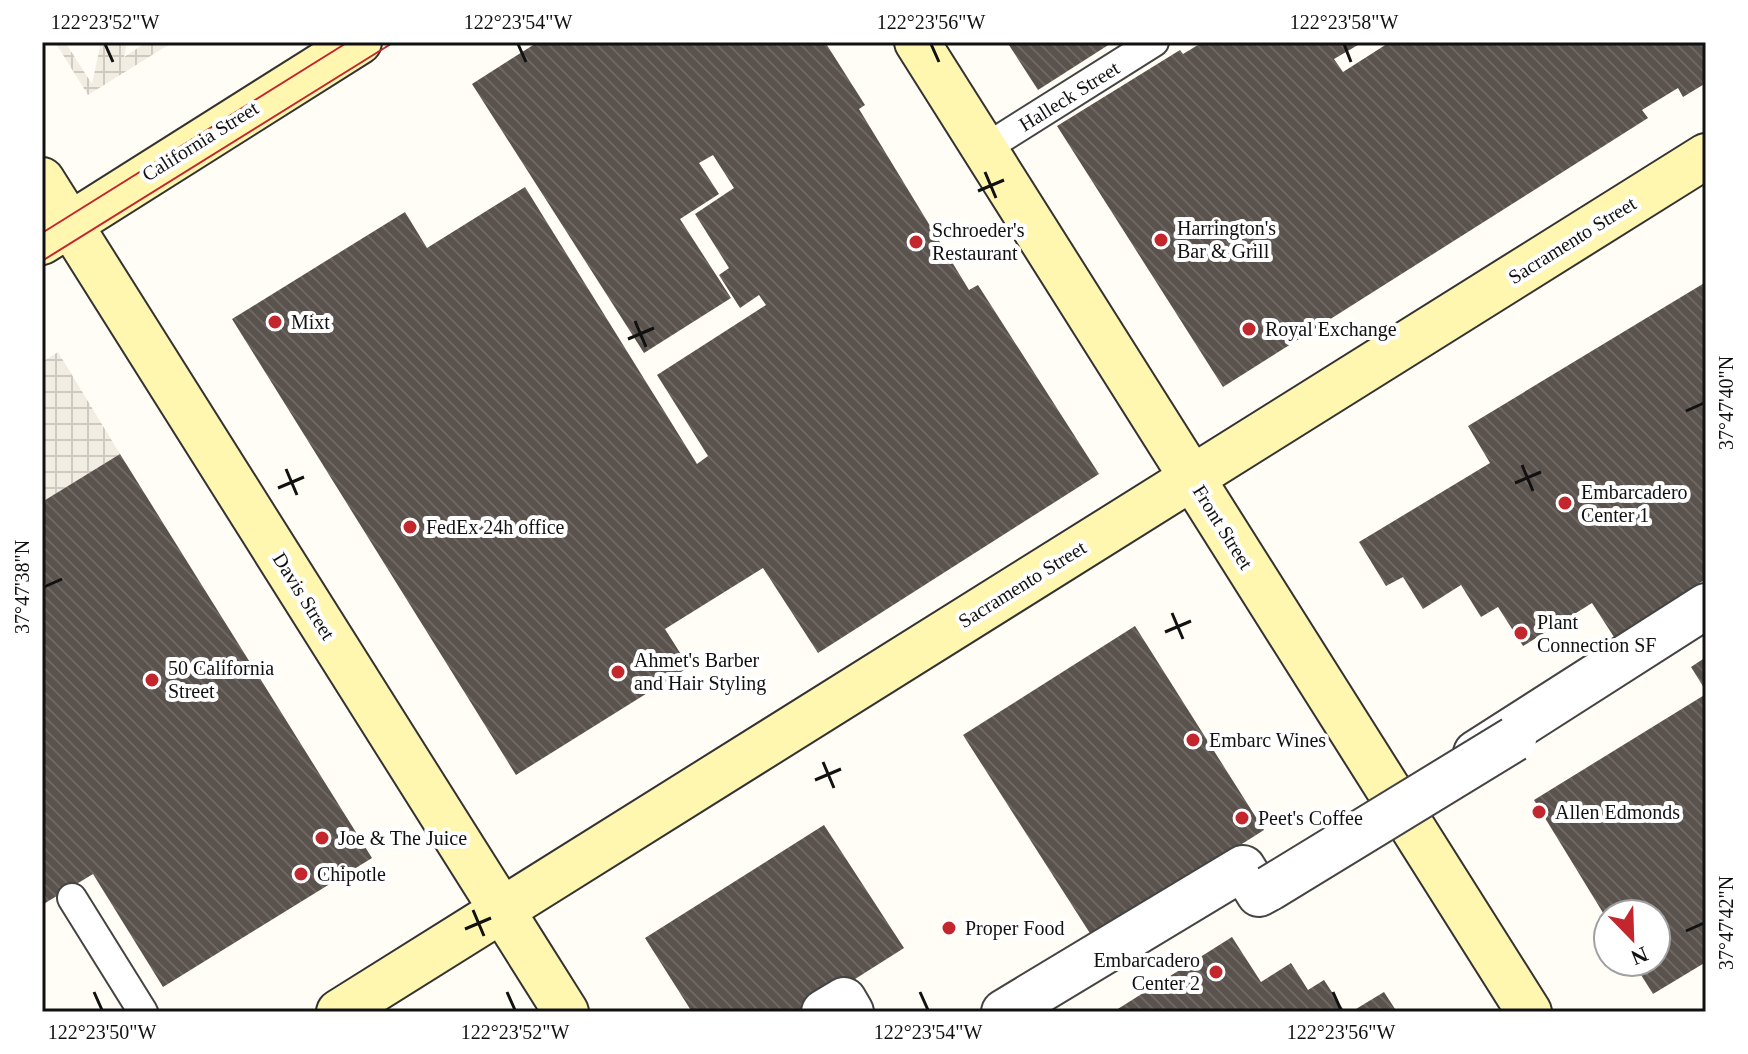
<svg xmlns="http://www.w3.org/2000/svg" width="1748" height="1054" viewBox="0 0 1748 1054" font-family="'Times New Roman',serif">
<defs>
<pattern id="plaza-grid" width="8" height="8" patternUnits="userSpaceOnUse" patternTransform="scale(2)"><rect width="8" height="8" fill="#f1ede2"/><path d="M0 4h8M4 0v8" fill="none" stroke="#cecac1"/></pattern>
<pattern id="building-back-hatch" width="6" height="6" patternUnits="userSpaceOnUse" patternTransform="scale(2)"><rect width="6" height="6" fill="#5a524d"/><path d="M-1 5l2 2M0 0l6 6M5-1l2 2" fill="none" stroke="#6d6662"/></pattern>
</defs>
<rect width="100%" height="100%" fill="#fffdf5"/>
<!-- plaza -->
<path fill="url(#plaza-grid)" d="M 55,42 L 65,42 L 92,84 L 101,42 L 127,42 L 124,57 L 147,42 L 173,42 L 88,95 Z
M 58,352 L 120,454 L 42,502 L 42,362 Z"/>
<!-- building -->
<path fill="url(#building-back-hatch)" d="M 538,42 L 825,42 L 865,105 L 859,109 L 969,290 L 978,285 L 1099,474 L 818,653 L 763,568 L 665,629 L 689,667 L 516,775 L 232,319 L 405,212 L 427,248 L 525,187 L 697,464 L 708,456 L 657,375 L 766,305 L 759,295 L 740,308 L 719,275 L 729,268 L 695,214 L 734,188 L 713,155 L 699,163 L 719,194 L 680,219 L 731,298 L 644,353 L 472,84 Z
M 1007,42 L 1113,42 L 1038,90 Z
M 1203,42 L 1363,42 L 1334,59 L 1343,72 L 1390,42 L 1706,42 L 1706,83 L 1683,97 L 1678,88 L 1642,110 L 1648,118 L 1223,387 L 1057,126 L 1180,50 L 1183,54 Z
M 1706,282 L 1706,579 L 1614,637 L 1592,603 L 1523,646 L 1498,607 L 1481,617 L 1461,585 L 1423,609 L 1403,577 L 1386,586 L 1359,542 L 1490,463 L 1468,426 Z
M 120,454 L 372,858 L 163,987 L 93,874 L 42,905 L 42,502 Z
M 1135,626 L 1264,830 L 1093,938 L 963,735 Z
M 1706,657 L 1706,691 L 1691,667 Z
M 1706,694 L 1706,962 L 1653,994 L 1633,962 L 1656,962 L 1656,914 L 1608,914 L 1608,921 L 1534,800 Z
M 824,825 L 904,948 L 803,1012 L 692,1012 L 645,938 Z
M 1232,937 L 1261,982 L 1291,963 L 1308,990 L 1324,980 L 1345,1012 L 1113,1012 Z
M 1384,992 L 1397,1012 L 1351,1012 Z"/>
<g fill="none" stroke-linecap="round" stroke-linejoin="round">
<!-- lane casing -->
<g stroke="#444" stroke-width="32">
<path id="lane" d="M 984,149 L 1154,42
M 72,898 L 143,1012"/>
</g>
<!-- street casing -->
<g stroke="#444" stroke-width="48">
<path id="street" d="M 1476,753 L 1706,606
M 824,1012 L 844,1000 L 851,1012
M 1004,1012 L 1243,868 L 1259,894 L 1270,888"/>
</g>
<!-- secondary casing -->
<g stroke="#333" stroke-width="48">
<path id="secondary" d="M 917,42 L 1529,1012
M 42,180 L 566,1012
M 42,242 L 359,42
M 339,1012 L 1706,156"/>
</g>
<!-- lane -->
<use href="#lane" stroke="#fff" stroke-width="28"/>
<!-- street -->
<use href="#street" stroke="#fff" stroke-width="44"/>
<!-- secondary -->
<use href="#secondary" stroke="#fff6b0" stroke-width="44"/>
<!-- tram -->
<path stroke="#c4262e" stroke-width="2" d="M 42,233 L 348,42
M 42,261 L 394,42"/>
<!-- street-bridge casing -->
<g stroke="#444" stroke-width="48" stroke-linecap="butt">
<path id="street-bridge" d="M 1270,888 L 1514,739"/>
</g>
<!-- street-bridge -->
<use href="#street-bridge" stroke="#fff" stroke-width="44"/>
</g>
<!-- ticks -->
<path fill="none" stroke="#111" stroke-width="3" d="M 105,44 L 113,62M 518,44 L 526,62M 931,44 L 939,62M 1344,44 L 1351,62M 985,172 L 996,198M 978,191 L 1004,180M 635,321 L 646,347M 628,339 L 654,328M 1686,411 L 1704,403M 1522,465 L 1533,491M 286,469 L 297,495M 1515,483 L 1541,472M 278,488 L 304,477M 44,587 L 62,579M 1172,613 L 1183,639M 1165,632 L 1191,621M 823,762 L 834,788M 815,780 L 841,769M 473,910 L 484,936M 465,929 L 491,918M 1686,931 L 1704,923M 94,992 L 102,1010M 507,992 L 515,1010M 920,992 L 928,1010M 1333,992 L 1341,1010"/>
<!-- markers -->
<g fill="#c4262e" stroke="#fff" stroke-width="3">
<circle cx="1161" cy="240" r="8"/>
<circle cx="916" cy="242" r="8"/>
<circle cx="275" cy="322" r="8"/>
<circle cx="1249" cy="329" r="8"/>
<circle cx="1565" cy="503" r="8"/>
<circle cx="410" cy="527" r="8"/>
<circle cx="1521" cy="633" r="8"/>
<circle cx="618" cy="672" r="8"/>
<circle cx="152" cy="680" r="8"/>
<circle cx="1193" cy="740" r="8"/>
<circle cx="1539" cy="812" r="8"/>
<circle cx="1242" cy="818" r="8"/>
<circle cx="322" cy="838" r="8"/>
<circle cx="301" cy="874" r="8"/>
<circle cx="949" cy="928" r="8"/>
<circle cx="1216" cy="972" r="8"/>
</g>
<g text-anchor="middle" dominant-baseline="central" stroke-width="8" stroke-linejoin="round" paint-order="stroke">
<!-- street labels -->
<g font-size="20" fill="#111" stroke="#fff">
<text transform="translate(1069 96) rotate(-32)">Halleck Street</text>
<text transform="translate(200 141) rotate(-32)">California Street</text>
<text transform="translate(1572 240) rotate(-32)">Sacramento Street</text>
<text transform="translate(1223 527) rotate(58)">Front Street</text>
<text transform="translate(1022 584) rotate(-32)">Sacramento Street</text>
<text transform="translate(304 596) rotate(58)">Davis Street</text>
</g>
<!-- poi labels -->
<g font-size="20" fill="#111" stroke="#fff" text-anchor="start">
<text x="1177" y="228">Harrington's<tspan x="1177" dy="23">Bar &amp; Grill</tspan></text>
<text x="932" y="230">Schroeder's<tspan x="932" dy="23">Restaurant</tspan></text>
<text x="291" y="322">Mixt</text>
<text x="1265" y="329">Royal Exchange</text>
<text x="1581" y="492">Embarcadero<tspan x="1581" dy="23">Center 1</tspan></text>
<text x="426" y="527">FedEx 24h office</text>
<text x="1537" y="622">Plant<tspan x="1537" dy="23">Connection SF</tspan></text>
<text x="634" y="660">Ahmet's Barber<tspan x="634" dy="23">and Hair Styling</tspan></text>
<text x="168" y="668">50 California<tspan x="168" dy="23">Street</tspan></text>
<text x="1209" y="740">Embarc Wines</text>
<text x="1555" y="812">Allen Edmonds</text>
<text x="1258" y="818">Peet's Coffee</text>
<text x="338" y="838">Joe &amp; The Juice</text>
<text x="317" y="874">Chipotle</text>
<text x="965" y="928">Proper Food</text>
<text x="1200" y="960" text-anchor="end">Embarcadero<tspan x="1200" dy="23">Center 2</tspan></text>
</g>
</g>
<!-- border -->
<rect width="1748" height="1054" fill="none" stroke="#ffffff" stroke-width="88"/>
<!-- north arrow -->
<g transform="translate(1632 938) rotate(157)"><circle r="38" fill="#ffffff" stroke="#a0a0a0" stroke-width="2"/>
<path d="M0-6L14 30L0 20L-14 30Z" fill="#c4262e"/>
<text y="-12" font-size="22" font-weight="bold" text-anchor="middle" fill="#111111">N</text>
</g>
<rect x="44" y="44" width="1660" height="966" fill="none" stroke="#111" stroke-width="3"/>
<g font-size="20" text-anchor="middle" fill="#111">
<text x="105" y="29">122°23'52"W</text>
<text x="518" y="29">122°23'54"W</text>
<text x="931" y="29">122°23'56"W</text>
<text x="1344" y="29">122°23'58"W</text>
<text transform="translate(1726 403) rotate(-90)" y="7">37°47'40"N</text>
<text transform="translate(22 587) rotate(-90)" y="7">37°47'38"N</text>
<text transform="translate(1726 923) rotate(-90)" y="7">37°47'42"N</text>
<text x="102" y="1039">122°23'50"W</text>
<text x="515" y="1039">122°23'52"W</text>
<text x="928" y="1039">122°23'54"W</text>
<text x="1341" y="1039">122°23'56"W</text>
</g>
</svg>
